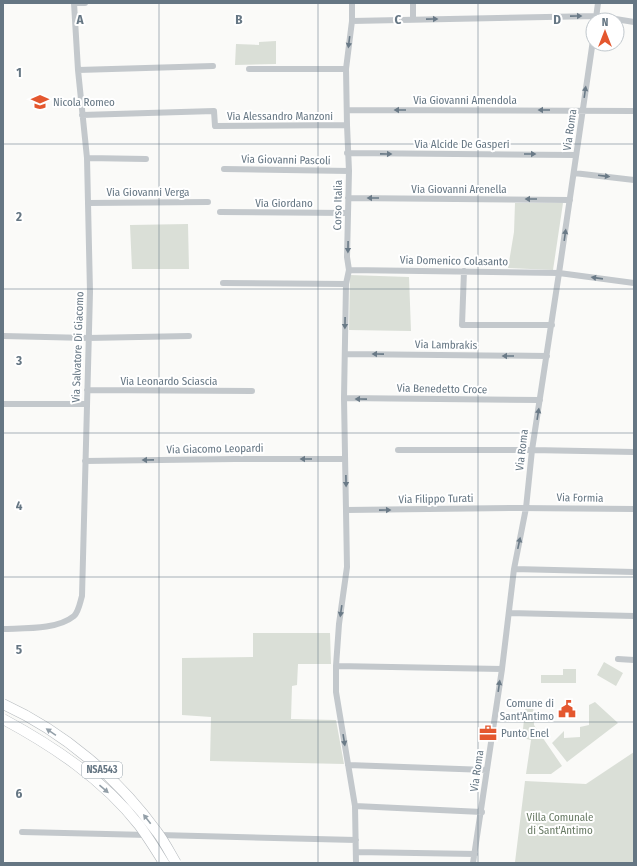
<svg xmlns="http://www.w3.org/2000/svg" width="637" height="866" viewBox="0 0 637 866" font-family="'Fira Sans Condensed',sans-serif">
<rect width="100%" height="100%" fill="#fafaf8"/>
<!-- green -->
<path fill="#dadfd7" d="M 276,41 L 276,64 L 235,65 L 236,44 L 259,45 L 259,42 Z
M 515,203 L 563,203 L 553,270 L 508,268 L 514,232 Z
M 188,224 L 189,269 L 132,269 L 130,225 Z
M 350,275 L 409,277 L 411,331 L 349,330 Z
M 253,633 L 330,633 L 331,664 L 298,664 L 297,685 L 292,686 L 291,719 L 336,720 L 344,764 L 210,761 L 211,717 L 182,715 L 182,658 L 253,657 Z
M 604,662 L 623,673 L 616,686 L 597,675 Z
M 563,669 L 576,669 L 576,683 L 541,683 L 541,675 L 563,675 Z
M 526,702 L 533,703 L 534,725 L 562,766 L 551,774 L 526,774 L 531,740 L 522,738 Z
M 595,702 L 618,723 L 567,762 L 552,743 L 564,731 L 564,738 L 580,737 L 580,727 L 589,725 L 589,705 Z
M 634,752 L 634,863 L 514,863 L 515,862 L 525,781 L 586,784 Z"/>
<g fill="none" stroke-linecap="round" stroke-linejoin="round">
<!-- minor -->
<path stroke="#c3c8cc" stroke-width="6" d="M 74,3 L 85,3
M 352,3 L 352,21 L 346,69 L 347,125 L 349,171 L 347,257 L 349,270 L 346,284 L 344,398 L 347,567 L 339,624 L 336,666 L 336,692 L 355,806 L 356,863
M 413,3 L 413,19
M 596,18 L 598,3
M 352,21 L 597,16 L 634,22
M 249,69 L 346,69
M 78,70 L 213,66
M 347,110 L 634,111
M 82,115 L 214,111 L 215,126 L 347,125
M 347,153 L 576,155
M 87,158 L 146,159
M 224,169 L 349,171
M 574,173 L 634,180
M 348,198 L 570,200
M 88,203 L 208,202
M 220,212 L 348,213
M 349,270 L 559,273 L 634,283
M 464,271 L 462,325 L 552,325
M 223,283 L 346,284
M 3,336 L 88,338 L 189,336
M 345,354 L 547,356
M 87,390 L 252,391
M 344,398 L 540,400
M 3,404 L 86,404
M 398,450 L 532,450 L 634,452
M 85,461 L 235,459 L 345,459
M 346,510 L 518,508 L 634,509
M 514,569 L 634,572
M 509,613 L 634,616
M 3,629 C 24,628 57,630 74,616 C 79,611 80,602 82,596 L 90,292 L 87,158 L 78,70 L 74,3
M 618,659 L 634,660
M 336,666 L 502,669
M 348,765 L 487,770
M 355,806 L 482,812
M 22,832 L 148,835
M 159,835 L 356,840
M 356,852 L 475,854
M 473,863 L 502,669 L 514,569 L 526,508 L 532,450 L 559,273 L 593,40"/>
<!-- trunk-bridge casing -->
<g stroke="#b4b9bd" stroke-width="11" stroke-linecap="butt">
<path id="trunk-bridge" d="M 3,704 C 64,732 118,778 157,832 C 164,841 170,853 176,863
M 3,719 C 53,746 103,779 139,825 C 148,837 156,850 164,863"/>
</g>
<!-- trunk-bridge -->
<use href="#trunk-bridge" stroke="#fff" stroke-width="10"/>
</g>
<!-- one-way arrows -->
<defs><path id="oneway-solid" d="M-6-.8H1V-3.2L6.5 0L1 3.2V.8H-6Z"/></defs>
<g fill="#6a7a87">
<use href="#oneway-solid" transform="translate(576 16) rotate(-1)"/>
<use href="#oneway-solid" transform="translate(432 19) rotate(-1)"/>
<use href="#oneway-solid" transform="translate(349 42) rotate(97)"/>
<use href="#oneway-solid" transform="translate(585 92) rotate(-82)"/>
<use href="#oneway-solid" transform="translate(400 110) rotate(-180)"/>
<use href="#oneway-solid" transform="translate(544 110) rotate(-180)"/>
<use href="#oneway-solid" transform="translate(386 154) rotate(1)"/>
<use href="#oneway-solid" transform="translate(530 154)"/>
<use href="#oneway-solid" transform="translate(604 176) rotate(7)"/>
<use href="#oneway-solid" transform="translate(373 198) rotate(-180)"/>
<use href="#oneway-solid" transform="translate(531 199) rotate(-180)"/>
<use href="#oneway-solid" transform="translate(565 235) rotate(-82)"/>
<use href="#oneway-solid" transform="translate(348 247) rotate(91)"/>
<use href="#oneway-solid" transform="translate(597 278) rotate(-172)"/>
<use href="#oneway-solid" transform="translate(345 323) rotate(91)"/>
<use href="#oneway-solid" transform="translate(378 354) rotate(-179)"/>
<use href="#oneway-solid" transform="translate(508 356) rotate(180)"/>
<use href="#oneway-solid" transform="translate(361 399) rotate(-179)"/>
<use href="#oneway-solid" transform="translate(538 414) rotate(-81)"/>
<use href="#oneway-solid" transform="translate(306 459) rotate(180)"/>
<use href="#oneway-solid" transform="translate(148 460) rotate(179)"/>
<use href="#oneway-solid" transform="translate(346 481) rotate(89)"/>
<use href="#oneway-solid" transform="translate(385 510) rotate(-1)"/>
<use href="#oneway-solid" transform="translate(519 543) rotate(-78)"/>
<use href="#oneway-solid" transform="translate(341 611) rotate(98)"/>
<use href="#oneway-solid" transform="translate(499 686) rotate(-82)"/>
<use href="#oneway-solid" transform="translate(344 740) rotate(81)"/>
</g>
<g fill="#939fa8">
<use href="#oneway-solid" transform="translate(51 732) rotate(-146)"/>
<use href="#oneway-solid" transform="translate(104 789) rotate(41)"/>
<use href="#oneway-solid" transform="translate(147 819) rotate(-128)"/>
</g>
<!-- grid -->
<path fill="none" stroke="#657683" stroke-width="1" stroke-opacity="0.55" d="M 159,3 L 159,863M 318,3 L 318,863M 478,3 L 478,863M 3,144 L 634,144M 3,289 L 634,289M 3,433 L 634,433M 3,577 L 634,577M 3,722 L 634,722"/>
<!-- icons -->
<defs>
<g id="school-bare" transform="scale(1.38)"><path d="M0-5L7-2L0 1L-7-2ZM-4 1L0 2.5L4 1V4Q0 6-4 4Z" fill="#e4572e" stroke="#fff" stroke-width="2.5" paint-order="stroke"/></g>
<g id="civic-bare" transform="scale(1.38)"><path d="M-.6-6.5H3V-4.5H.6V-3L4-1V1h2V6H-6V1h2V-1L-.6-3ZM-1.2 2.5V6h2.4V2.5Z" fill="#e4572e" stroke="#fff" stroke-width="2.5" paint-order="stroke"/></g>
<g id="office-bare" transform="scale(1.38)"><path d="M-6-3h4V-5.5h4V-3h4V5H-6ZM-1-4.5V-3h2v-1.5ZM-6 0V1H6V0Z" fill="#e4572e" stroke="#fff" stroke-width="2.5" paint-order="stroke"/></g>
</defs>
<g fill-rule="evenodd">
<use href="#school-bare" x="40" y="102"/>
<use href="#civic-bare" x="567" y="709"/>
<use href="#office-bare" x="488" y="733"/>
</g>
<g text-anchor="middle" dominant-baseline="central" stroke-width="4" stroke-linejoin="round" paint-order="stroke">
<!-- shield labels -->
<rect fill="#fff" stroke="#939fa8" stroke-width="1" x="82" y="762" width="40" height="16" rx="3"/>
<g font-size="10" font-weight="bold" fill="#657683">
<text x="102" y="770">NSA543</text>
</g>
<!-- street labels -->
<g font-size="11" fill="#657683" stroke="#fff">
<text x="465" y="100">Via Giovanni Amendola</text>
<text x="280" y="116">Via Alessandro Manzoni</text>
<text transform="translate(570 130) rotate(-82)">Via Roma</text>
<text x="462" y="144">Via Alcide De Gasperi</text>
<text transform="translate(286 160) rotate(1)">Via Giovanni Pascoli</text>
<text x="459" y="189">Via Giovanni Arenella</text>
<text x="148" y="192">Via Giovanni Verga</text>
<text x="284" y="203">Via Giordano</text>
<text transform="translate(338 205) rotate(-89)">Corso Italia</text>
<text transform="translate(454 261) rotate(1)">Via Domenico Colasanto</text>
<text transform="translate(446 345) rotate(1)">Via Lambrakis</text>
<text transform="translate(78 347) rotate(-88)">Via Salvatore Di Giacomo</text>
<text x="169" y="381">Via Leonardo Sciascia</text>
<text transform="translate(442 389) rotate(1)">Via Benedetto Croce</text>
<text transform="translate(215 449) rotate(-1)">Via Giacomo Leopardi</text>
<text transform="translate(522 450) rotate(-83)">Via Roma</text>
<text transform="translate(580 498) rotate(1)">Via Formia</text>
<text transform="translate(436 499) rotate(-1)">Via Filippo Turati</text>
<text transform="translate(477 771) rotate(-82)">Via Roma</text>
</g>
<!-- poi labels -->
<g font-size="11" fill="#657683" stroke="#fff" text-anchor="start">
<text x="53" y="102">Nicola Romeo</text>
<text x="554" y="703" text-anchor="end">Comune di<tspan x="554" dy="13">Sant'Antimo</tspan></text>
<text x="501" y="733">Punto Enel</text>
</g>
<!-- park labels -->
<g font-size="11" fill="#687a64" stroke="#fff">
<text x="560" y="817">Villa Comunale<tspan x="560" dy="13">di Sant'Antimo</tspan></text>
</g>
</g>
<g font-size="13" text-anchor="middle" font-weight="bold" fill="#657683" stroke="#fff" stroke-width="4" stroke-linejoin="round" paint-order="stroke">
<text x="80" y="24">A</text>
<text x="239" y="24">B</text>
<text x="398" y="24">C</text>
<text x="557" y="24">D</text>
<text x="19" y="77">1</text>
<text x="19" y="221">2</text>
<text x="19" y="365">3</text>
<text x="19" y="510">4</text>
<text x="19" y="654">5</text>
<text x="19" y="798">6</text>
</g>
<!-- border -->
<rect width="637" height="866" fill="none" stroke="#657683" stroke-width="8"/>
<!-- north arrow -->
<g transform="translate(605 32)"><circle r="19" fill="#ffffff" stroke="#c1c8cd"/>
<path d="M0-3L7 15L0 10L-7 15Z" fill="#e4572e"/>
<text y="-6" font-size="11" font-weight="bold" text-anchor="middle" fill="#657683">N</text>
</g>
</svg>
